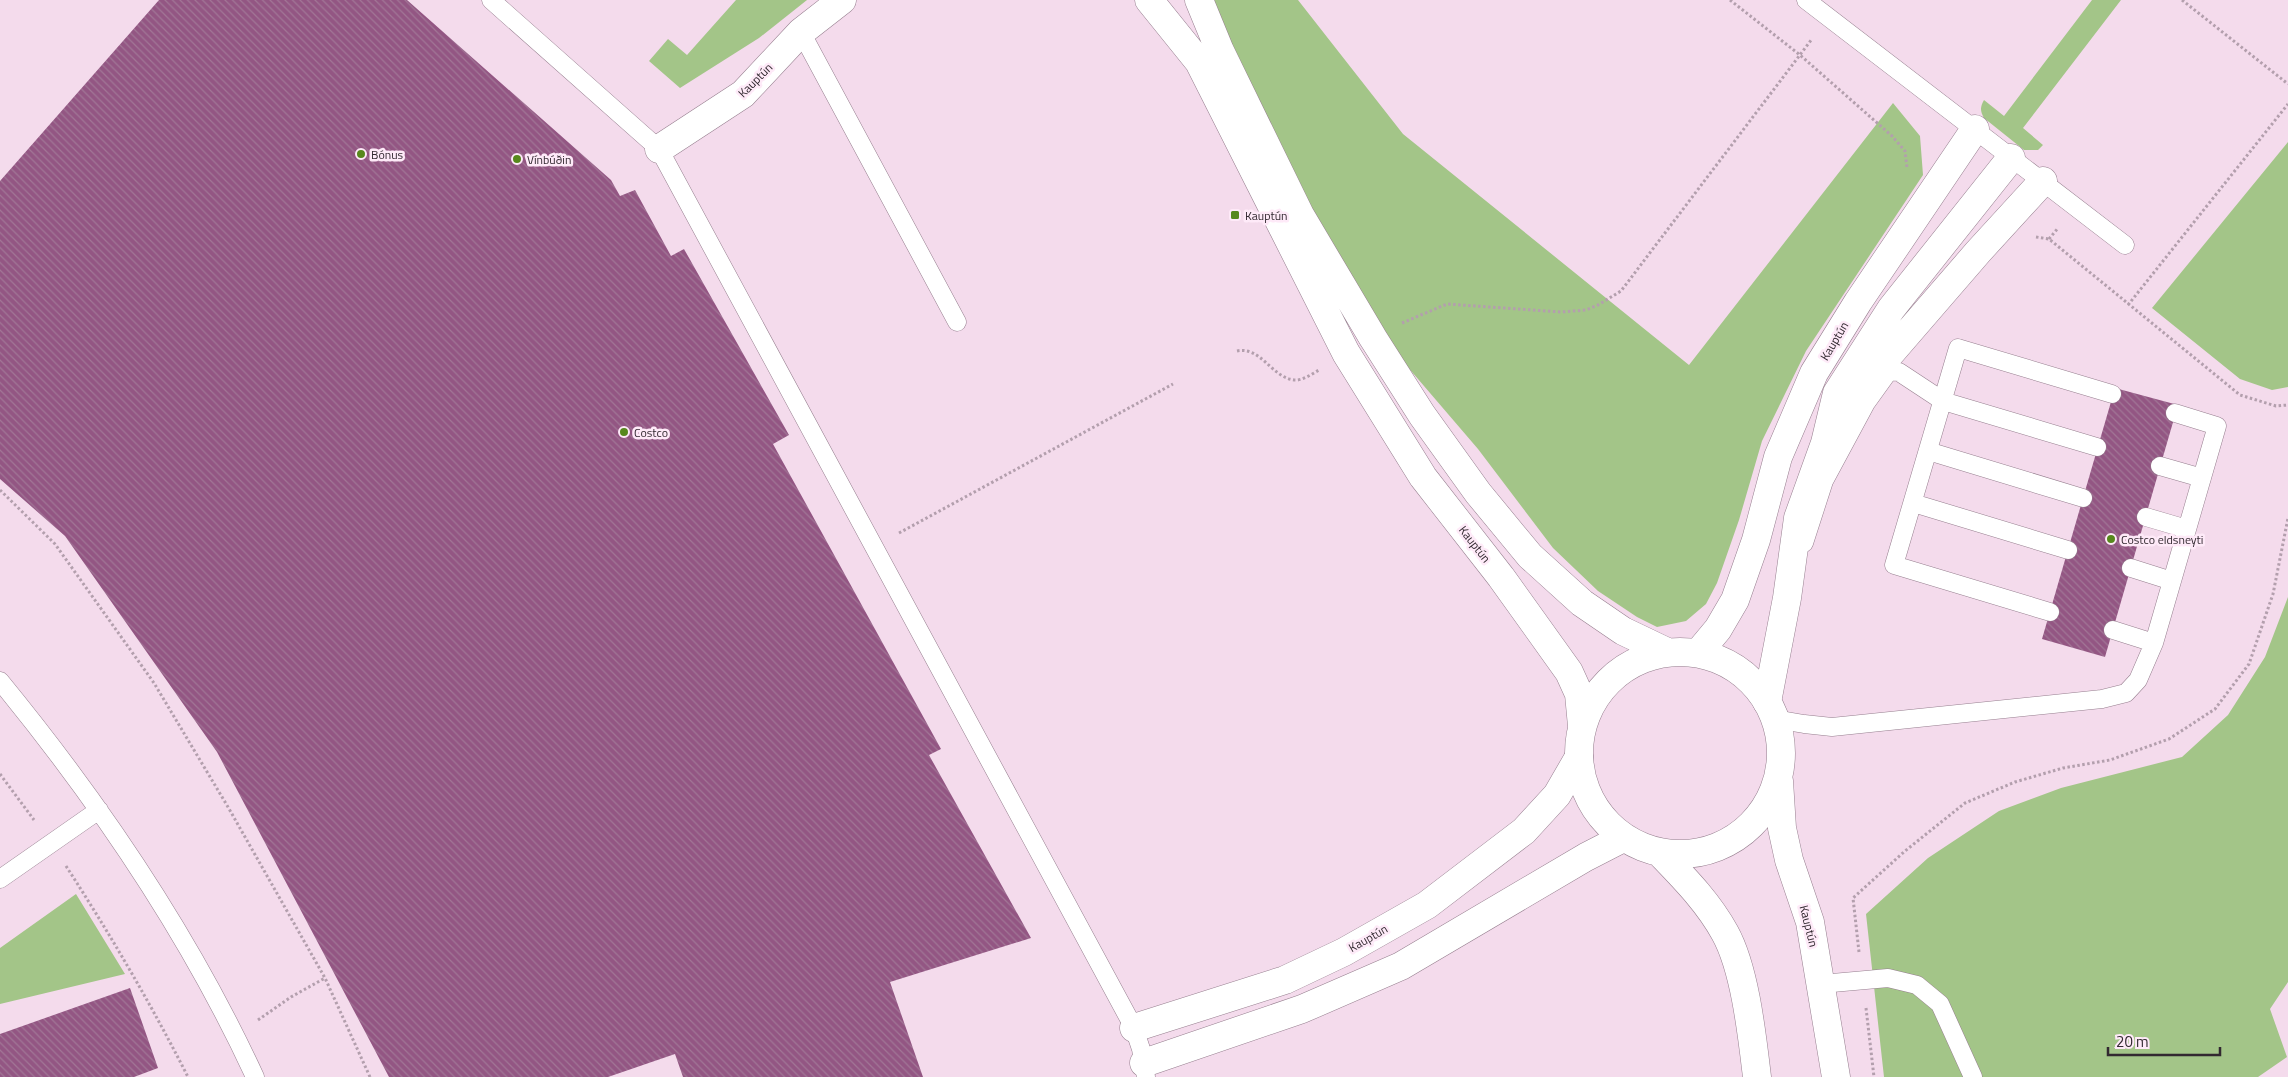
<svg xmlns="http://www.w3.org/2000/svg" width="2288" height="1077" viewBox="0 0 2288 1077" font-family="'Titillium Web',sans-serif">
<defs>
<pattern id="building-back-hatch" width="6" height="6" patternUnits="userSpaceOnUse" patternTransform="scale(1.25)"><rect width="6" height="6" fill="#935683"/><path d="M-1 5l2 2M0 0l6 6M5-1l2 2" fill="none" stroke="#a17696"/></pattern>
</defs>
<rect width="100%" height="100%" fill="#f4dbec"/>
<!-- green -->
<path fill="#a3c588" d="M 736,0 L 807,0 L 759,38 L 680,88 L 649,61 L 668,39 L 687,55 Z
M 1214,0 L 1298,0 L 1403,134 L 1689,365 L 1893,103 L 1920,136 L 1923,175 L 1806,351 L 1762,441 L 1739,520 L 1717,583 L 1706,604 L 1686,621 L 1657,627 L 1637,617 L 1598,591 L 1553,548 L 1478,449 L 1400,358 L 1334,254 L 1234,52 Z
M 2092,0 L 2121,0 L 2023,128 L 2043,145 L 2038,150 L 2024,150 L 1984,118 C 1980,111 1980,107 1984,100 L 2004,116 Z
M 2288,142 L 2288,387 L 2272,390 L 2240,379 L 2152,308 Z
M 2288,597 L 2288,982 L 2270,1009 L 2287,1057 L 2258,1077 L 1884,1077 L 1866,914 L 1928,858 L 1999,811 L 2061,788 L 2182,757 L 2228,715 L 2265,657 Z
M 76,894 L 125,974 L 0,1004 L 0,948 Z"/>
<!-- building -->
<path fill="url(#building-back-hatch)" d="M 159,0 L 407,0 L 611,180 L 620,196 L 635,190 L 671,256 L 684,249 L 789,435 L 773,444 L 941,749 L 929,755 L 1031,938 L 890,982 L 923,1077 L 683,1077 L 675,1054 L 608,1077 L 389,1077 L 217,752 L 65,536 L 0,479 L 0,181 Z
M 2115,388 L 2178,405 L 2105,657 L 2042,639 Z
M 130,988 L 158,1068 L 134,1077 L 0,1077 L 0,1034 Z"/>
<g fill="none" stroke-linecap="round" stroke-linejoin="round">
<!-- service casing -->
<g stroke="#967f8f" stroke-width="19">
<path id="service" d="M 491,0 L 659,149 L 1134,1028 L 1141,1049 L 1146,1077
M 1806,0 L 2125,245
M 801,32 L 957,322
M 1928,451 L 2083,498
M 2160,466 L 2202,478
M 1913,503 L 2068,550
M 2146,517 L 2187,529
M 1804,543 L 1824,481 L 1866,403 L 1889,371 L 1899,372 L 1943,401 L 2097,447
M 2131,568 L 2172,581
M 2050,612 L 1894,565 L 1958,348 L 2112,394
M 2113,630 L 2154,643
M 0,681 C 100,803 189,934 255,1077
M 1775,719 L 1804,724 L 1832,727 L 2102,699 L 2126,693 L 2138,680 L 2154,643 L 2217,426 L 2175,413
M 0,879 L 99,810
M 1821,984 L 1888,978 L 1917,985 L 1940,1004 L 1973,1077"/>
</g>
<!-- minor casing -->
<g stroke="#967f8f" stroke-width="29">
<path id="minor" d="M 659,149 L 743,94 L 801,32 L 842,0
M 1834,429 L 1876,370 L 1978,252 L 2043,181
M 1698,653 L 1718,629 L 1735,600 L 1756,540 L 1778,457 L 1814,373 L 1858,302 L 1975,129
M 1767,702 L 1787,598 L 1798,518 L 1825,443 L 1837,393 L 1891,309 L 2011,158
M 1134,1028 L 1285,980 L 1344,952 L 1427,905 L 1524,831 L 1557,795 L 1579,757
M 1144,1063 L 1302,1009 L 1401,966 L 1586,857 L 1623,838"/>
</g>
<!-- tertiary casing -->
<g stroke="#967f8f" stroke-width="29">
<path id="tertiary" d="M 1149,0 L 1199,62 L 1346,353 L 1423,477 L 1501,577 L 1569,672 L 1579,694 L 1582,726
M 1199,0 L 1220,51 L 1300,215 L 1373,338 L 1422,415 L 1478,493 L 1530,556 L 1582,603 L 1623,631 L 1667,652
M1579 753a101 101 0 1 1 202 0a101 101 0 1 1-202 0Z
M 1779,781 L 1782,828 L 1789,860 L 1810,922 L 1836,1077
M 1660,853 C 1684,878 1708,902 1725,933 C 1745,969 1752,1035 1757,1077"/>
</g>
<!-- path -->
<path stroke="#b39fad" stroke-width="3" stroke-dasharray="2.5 2.5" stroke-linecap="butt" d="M 1730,0 L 1800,55 L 1892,136 L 1905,151 L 1907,168
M 2182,0 L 2288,84
M 2036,237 L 2049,239 L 2240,395 L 2276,406 L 2288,405
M 2049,239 L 2058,228
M 2128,305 L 2288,104
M 1402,323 L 1447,304 L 1561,312 L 1586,310 L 1598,305 L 1621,291 L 1812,39
M 1237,351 C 1261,346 1271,377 1294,380 C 1302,381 1312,374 1319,370
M 0,490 L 55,544 L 154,683 L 228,807 L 325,978 L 370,1077
M 899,533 L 1173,384
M 0,774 L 34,820
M 66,866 C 110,934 151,1004 188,1077
M 1859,952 L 1853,898 L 1905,851 L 1965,803 L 2015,782 L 2063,768 L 2110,760 L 2169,739 L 2215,709 L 2249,664 L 2273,594 L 2288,518
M 1866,1008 L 1874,1077
M 258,1020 L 291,997 L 325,978"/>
<!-- service -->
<use href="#service" stroke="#fff" stroke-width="18"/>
<!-- minor -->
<use href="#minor" stroke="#fff" stroke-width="28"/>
<!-- tertiary -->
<use href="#tertiary" stroke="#fff" stroke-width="28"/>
</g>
<!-- markers -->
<g fill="#57881d" stroke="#feeaf8" stroke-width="2">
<circle cx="361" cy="154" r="5"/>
<circle cx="517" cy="159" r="5"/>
<rect x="1230" y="210" width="10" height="10" rx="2.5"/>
<circle cx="624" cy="432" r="5"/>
<circle cx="2111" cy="539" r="5"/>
</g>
<g text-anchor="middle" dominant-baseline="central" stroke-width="5" stroke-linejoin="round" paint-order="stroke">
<!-- street labels -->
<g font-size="12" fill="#322930" stroke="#feeaf8">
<text transform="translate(755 80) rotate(-45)">Kauptún</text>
<text transform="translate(1834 341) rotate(-59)">Kauptún</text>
<text transform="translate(1475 544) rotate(52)">Kauptún</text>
<text transform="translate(1809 926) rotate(76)">Kauptún</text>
<text transform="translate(1368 938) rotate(-30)">Kauptún</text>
</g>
<!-- poi labels -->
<g font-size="12" fill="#322930" stroke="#feeaf8" text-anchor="start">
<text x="371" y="154">Bónus</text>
<text x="527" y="159">Vínbúðin</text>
<text x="1245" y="215">Kauptún</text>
<text x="634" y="432">Costco</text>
<text x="2121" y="539">Costco eldsneyti</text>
</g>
</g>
<!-- scale -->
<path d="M2108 1047v8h112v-8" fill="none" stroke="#322930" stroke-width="2.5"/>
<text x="2116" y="1047" font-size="15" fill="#322930" stroke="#feeaf8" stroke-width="4" paint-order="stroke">20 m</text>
</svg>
